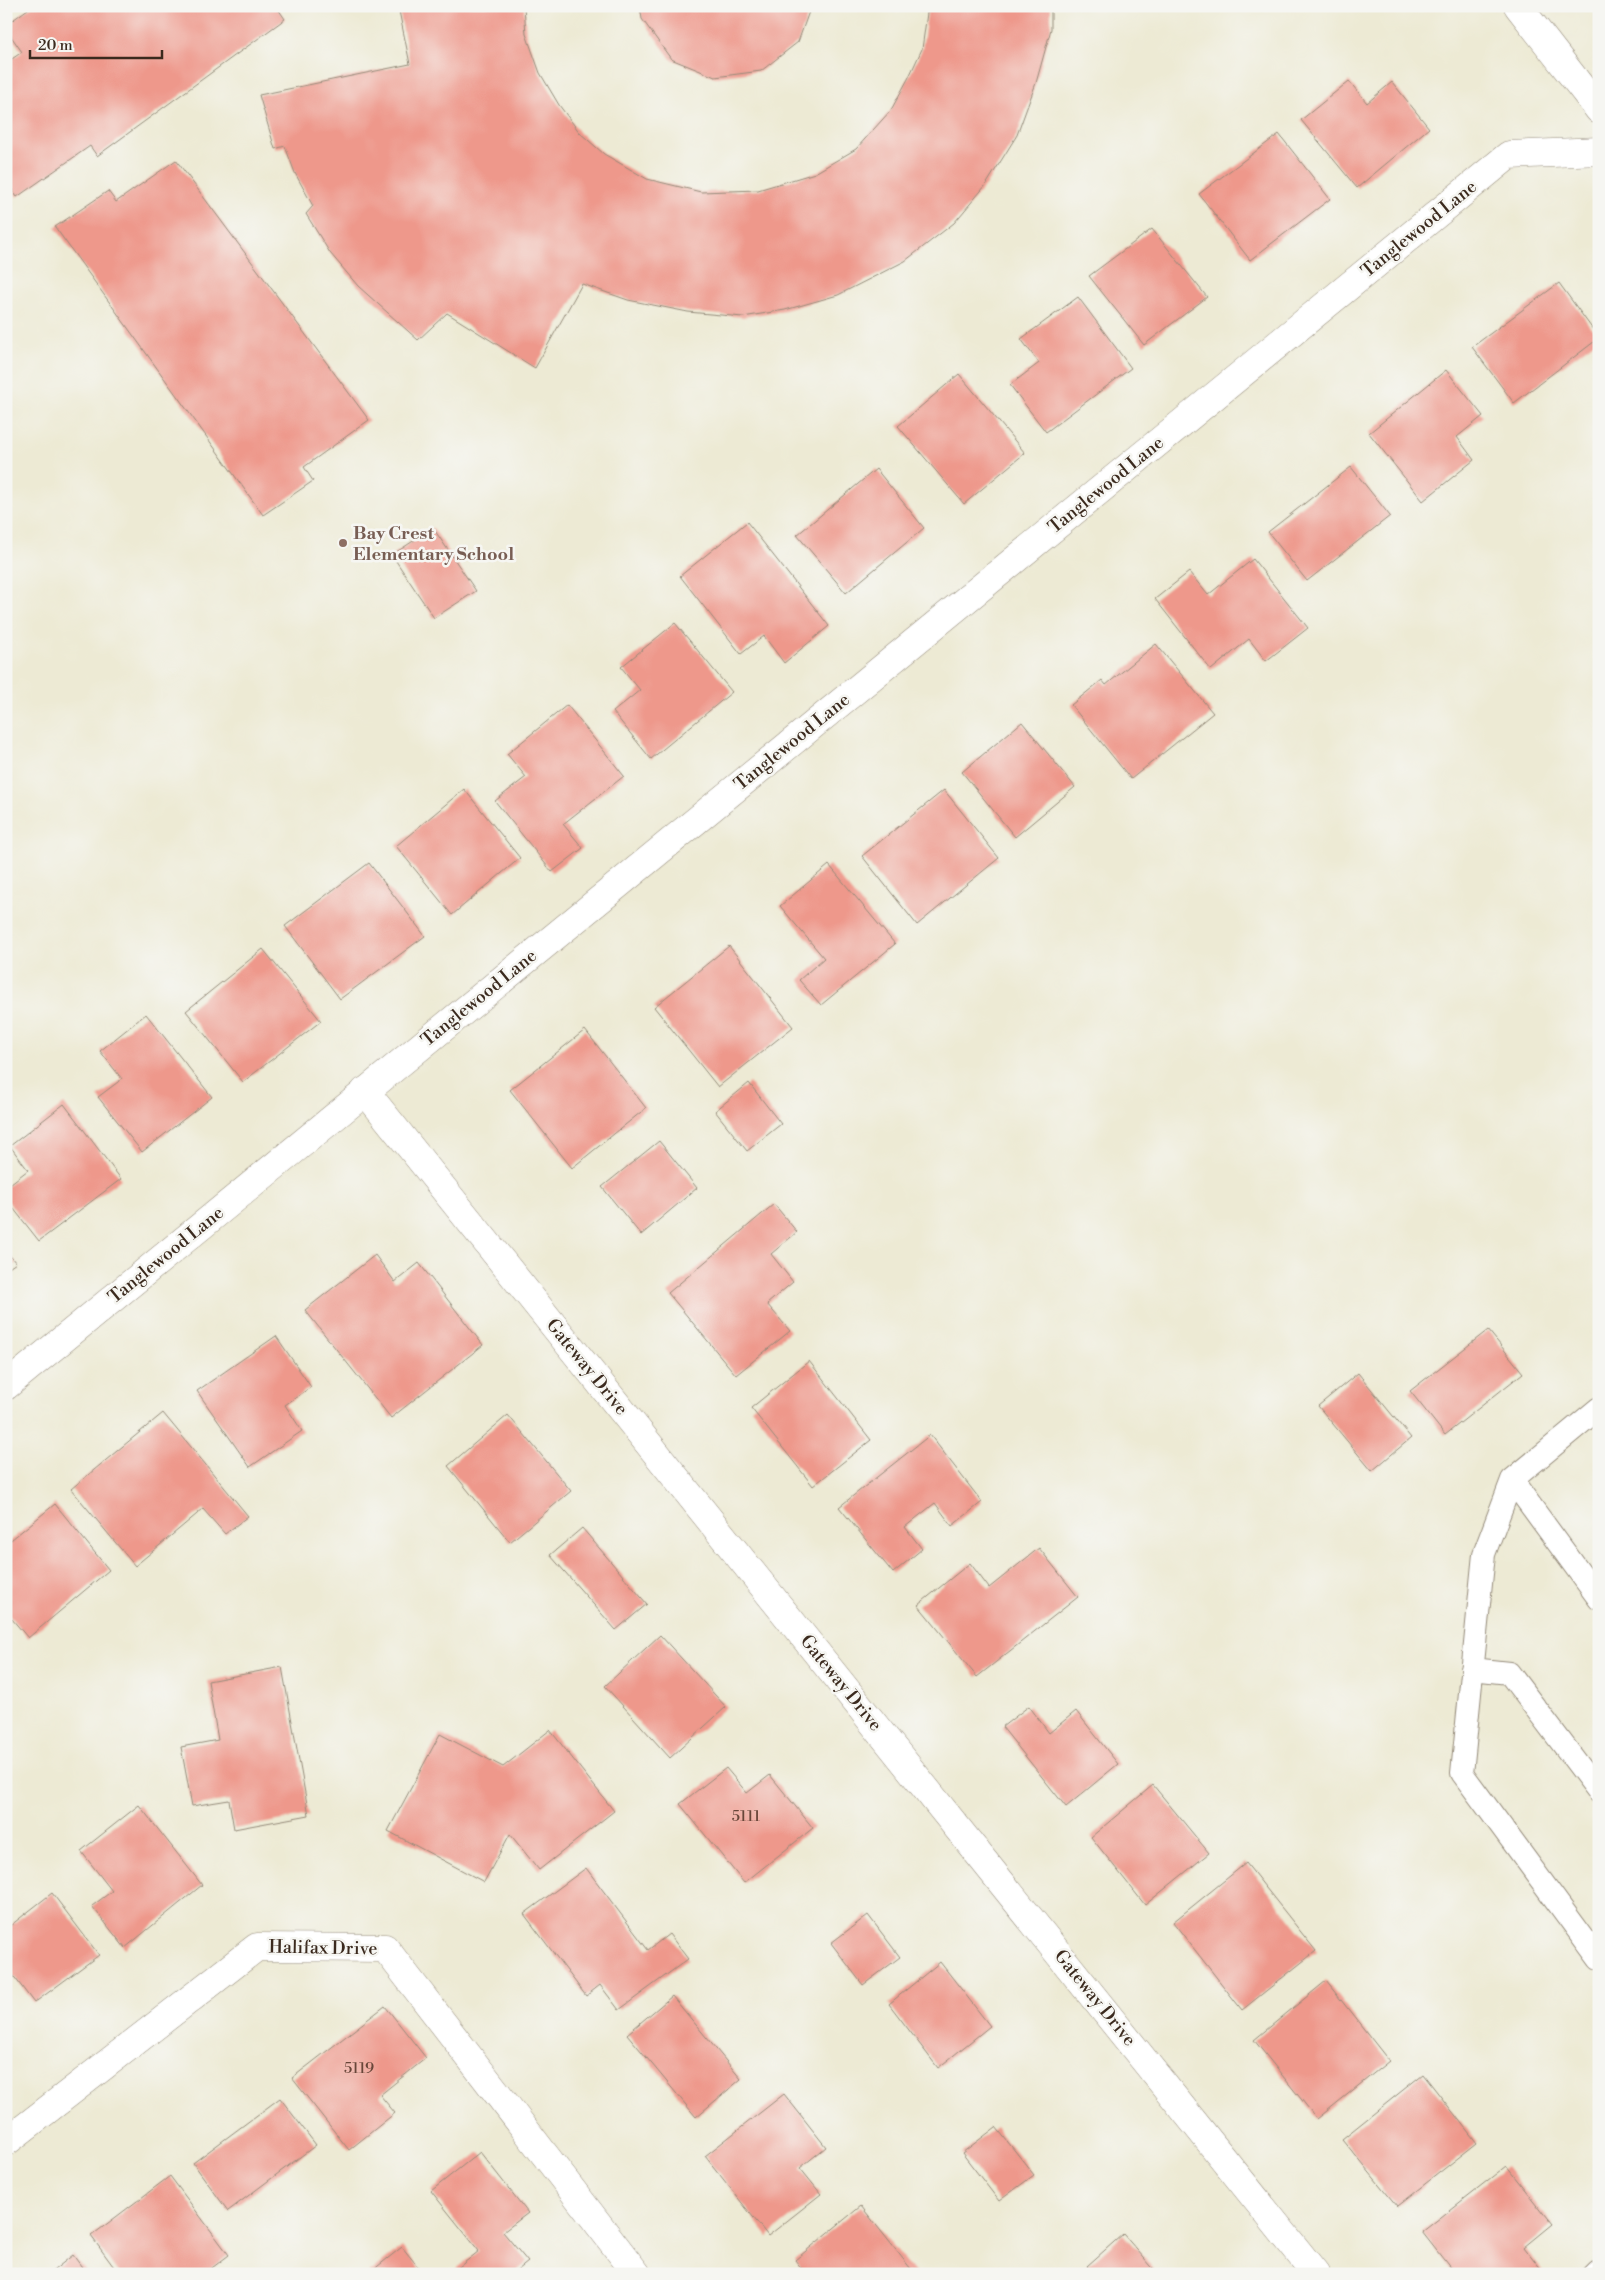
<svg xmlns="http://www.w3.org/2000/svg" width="1605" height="2280" viewBox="0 0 1605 2280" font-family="'Libre Bodoni',serif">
<rect width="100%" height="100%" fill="#f6f6f2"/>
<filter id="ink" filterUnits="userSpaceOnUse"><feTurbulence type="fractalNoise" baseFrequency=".02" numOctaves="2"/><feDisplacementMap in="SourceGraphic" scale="10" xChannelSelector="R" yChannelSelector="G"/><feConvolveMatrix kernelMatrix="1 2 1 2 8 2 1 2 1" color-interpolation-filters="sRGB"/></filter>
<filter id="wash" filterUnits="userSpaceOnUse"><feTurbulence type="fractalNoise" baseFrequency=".0096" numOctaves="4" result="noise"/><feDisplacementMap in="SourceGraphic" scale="20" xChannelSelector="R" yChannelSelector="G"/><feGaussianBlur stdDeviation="1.12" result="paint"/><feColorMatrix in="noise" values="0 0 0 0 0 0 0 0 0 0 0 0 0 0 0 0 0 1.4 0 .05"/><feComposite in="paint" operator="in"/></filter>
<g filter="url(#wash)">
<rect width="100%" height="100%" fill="#edead4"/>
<g id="blocks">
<!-- building -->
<path fill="#ee988b" d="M 32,6 L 276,6 L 285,19 L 97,156 L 90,146 L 17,197 L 6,181 L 6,63 L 22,52 L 6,29 L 6,25 Z
M 398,6 L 524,6 L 526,34 L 540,73 L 559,105 L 580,133 L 604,154 L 647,179 L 701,192 L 758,190 L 815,173 L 856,149 L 891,110 L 908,79 L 922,49 L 928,6 L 1051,6 L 1051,29 L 1036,83 L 1017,135 L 986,185 L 954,223 L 905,261 L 838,295 L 785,310 L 743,317 L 688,312 L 628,300 L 582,284 L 535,368 L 447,313 L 418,340 L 358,286 L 330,253 L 306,214 L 313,206 L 295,173 L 285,146 L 275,149 L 259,95 L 410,64 Z
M 640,6 L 811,6 L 798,42 L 761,71 L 715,77 L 671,59 L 642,19 Z
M 1349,81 L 1367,103 L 1392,82 L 1429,128 L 1357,188 L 1301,120 Z
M 1279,134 L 1330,199 L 1250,260 L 1199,194 Z
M 176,160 L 369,420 L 304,467 L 313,481 L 263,515 L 55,227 L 108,191 L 116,202 Z
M 1152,229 L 1207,297 L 1144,345 L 1089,276 Z
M 1559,283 L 1599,338 L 1514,403 L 1472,347 Z
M 1078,297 L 1131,368 L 1046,432 L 1010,385 L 1039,363 L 1021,339 Z
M 1446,370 L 1483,416 L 1457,437 L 1474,460 L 1423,501 L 1369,433 Z
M 959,374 L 1025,453 L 964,504 L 898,426 Z
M 1351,467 L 1390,516 L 1307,581 L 1268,532 Z
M 876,469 L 924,528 L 846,593 L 797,535 Z
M 747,522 L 829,626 L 784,663 L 764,636 L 741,654 L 680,576 Z
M 433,528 L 476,591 L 434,618 L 392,555 Z
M 1253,559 L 1308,628 L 1266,661 L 1249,639 L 1211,670 L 1155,599 L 1189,572 L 1208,595 Z
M 675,623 L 732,692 L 651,759 L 613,712 L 640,690 L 621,667 Z
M 1156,644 L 1213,713 L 1131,779 L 1071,705 L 1102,680 L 1106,685 Z
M 567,705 L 624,776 L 563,824 L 583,848 L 552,872 L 495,801 L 526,777 L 507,754 Z
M 1022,722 L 1075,787 L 1015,837 L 962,772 Z
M 464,789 L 520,858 L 452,915 L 396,846 Z
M 944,790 L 999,858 L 917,925 L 862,856 Z
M 369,863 L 425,936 L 340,999 L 285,926 Z
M 829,865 L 895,944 L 821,1005 L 799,980 L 824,958 L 780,906 Z
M 729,946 L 793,1027 L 718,1087 L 654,1007 Z
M 263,949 L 321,1021 L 243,1082 L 186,1011 Z
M 146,1014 L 212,1097 L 142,1152 L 98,1097 L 122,1079 L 100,1051 Z
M 585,1030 L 646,1108 L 572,1168 L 510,1090 Z
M 749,1083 L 781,1124 L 747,1151 L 715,1111 Z
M 64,1104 L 121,1179 L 39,1241 L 6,1199 L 6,1187 L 28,1170 L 10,1146 Z
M 659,1141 L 697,1188 L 641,1235 L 602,1187 Z
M 774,1204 L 797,1232 L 771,1254 L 793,1282 L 767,1304 L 790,1331 L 736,1375 L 668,1293 Z
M 6,1251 L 16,1263 L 6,1270 Z
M 375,1255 L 395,1282 L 419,1263 L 483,1345 L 391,1418 L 305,1310 Z
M 1488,1330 L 1523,1373 L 1445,1435 L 1410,1391 Z
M 276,1336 L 311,1387 L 285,1405 L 302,1431 L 250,1467 L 197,1391 Z
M 809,1361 L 871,1440 L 813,1486 L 751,1408 Z
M 1358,1373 L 1411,1438 L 1372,1471 L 1318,1406 Z
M 163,1413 L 248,1516 L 225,1534 L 203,1509 L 135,1566 L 71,1489 Z
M 508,1415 L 571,1491 L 510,1542 L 448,1466 Z
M 930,1435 L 982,1502 L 952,1526 L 935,1503 L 905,1527 L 922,1549 L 893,1573 L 839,1507 Z
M 55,1504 L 109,1570 L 28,1638 L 6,1612 L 6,1544 Z
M 582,1528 L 647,1604 L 616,1630 L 550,1555 Z
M 1039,1548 L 1078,1597 L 977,1677 L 918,1605 L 970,1563 L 989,1588 Z
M 660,1635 L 726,1707 L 670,1758 L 605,1686 Z
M 282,1667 L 309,1815 L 234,1829 L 229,1800 L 192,1806 L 181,1747 L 218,1740 L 208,1681 Z
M 1029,1706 L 1049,1733 L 1076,1711 L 1118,1764 L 1066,1807 L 1002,1727 Z
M 550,1730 L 614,1811 L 539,1870 L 510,1834 L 484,1882 L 388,1831 L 440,1734 L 503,1767 Z
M 726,1768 L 747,1793 L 770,1775 L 813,1828 L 744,1883 L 680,1804 Z
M 1153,1785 L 1209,1853 L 1145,1905 L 1091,1837 Z
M 139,1805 L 202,1885 L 125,1948 L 92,1906 L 112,1891 L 81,1851 Z
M 1246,1863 L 1316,1951 L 1242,2010 L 1173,1922 Z
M 586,1868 L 648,1950 L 669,1934 L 688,1959 L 619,2010 L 600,1985 L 586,1996 L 524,1914 Z
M 52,1893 L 99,1955 L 34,2003 L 6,1966 L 6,1929 Z
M 868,1915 L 900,1957 L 863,1985 L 831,1943 Z
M 940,1962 L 990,2026 L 938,2068 L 889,2004 Z
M 1326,1981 L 1389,2061 L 1317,2119 L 1254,2040 Z
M 672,1996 L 741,2079 L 696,2117 L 627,2034 Z
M 385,2006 L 426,2058 L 380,2095 L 395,2113 L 349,2150 L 292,2078 Z
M 1423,2074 L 1477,2143 L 1397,2206 L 1342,2139 Z
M 784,2094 L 826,2147 L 800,2168 L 821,2194 L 768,2236 L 705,2156 Z
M 280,2098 L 316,2145 L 228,2211 L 193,2163 Z
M 996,2127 L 1034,2175 L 999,2201 L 962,2153 Z
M 480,2152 L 528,2213 L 503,2232 L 528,2262 L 513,2274 L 457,2274 L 454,2271 L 479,2251 L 431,2191 Z
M 1506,2166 L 1552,2224 L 1524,2247 L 1545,2274 L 1455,2274 L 1422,2232 Z
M 170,2176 L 229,2255 L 204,2274 L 119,2274 L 91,2236 Z
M 861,2206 L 915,2274 L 806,2274 L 795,2260 Z
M 1123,2234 L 1158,2274 L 1093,2274 L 1087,2266 Z
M 402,2247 L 424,2274 L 368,2274 Z
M 73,2255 L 87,2274 L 49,2274 Z"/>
</g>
</g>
<g filter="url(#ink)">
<use href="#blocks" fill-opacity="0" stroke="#948a79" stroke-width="1"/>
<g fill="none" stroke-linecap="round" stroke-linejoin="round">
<!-- service casing -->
<g stroke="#948a79" stroke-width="24">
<path id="service" d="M 1599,1408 L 1512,1480 L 1484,1554 L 1462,1773 L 1599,1959
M 1512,1480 L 1599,1599
M 1472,1669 L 1509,1673 L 1599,1792
M 1595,2274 L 1599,2270"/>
</g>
<!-- minor casing -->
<g stroke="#948a79" stroke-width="29">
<path id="minor" d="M 365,1091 L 1316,2274
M 6,1386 L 1509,155 L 1599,151
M 6,2142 L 257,1947 L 385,1948 L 637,2274"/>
</g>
<!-- tertiary casing -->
<g stroke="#948a79" stroke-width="29">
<path id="tertiary" d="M 1518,6 L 1599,110"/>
</g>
<!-- service -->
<use href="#service" stroke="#fff" stroke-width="22"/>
<!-- minor -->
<use href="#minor" stroke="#fff" stroke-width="28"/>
<!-- tertiary -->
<use href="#tertiary" stroke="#fff" stroke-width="28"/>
</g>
</g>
<!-- markers -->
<circle fill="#8d6e63" stroke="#f6f6f2" stroke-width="2" cx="343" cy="543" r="5"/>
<g text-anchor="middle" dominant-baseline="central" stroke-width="5" stroke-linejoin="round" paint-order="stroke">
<!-- number labels -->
<g font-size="15" fill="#684639">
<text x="746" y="1816">5111</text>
<text x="359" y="2068">5119</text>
</g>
<!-- street labels -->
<g font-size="18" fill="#3b2a1e" stroke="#f6f6f2">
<text transform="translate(1419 229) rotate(-39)">Tanglewood Lane</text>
<text transform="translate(1106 485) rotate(-39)">Tanglewood Lane</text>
<text transform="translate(792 742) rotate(-39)">Tanglewood Lane</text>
<text transform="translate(479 998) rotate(-39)">Tanglewood Lane</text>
<text transform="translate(166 1255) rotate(-39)">Tanglewood Lane</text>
<text transform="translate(587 1367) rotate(51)">Gateway Drive</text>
<text transform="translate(841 1683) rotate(51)">Gateway Drive</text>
<text transform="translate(323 1948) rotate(1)">Halifax Drive</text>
<text transform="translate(1095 1998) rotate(51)">Gateway Drive</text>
</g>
<!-- education labels -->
<g font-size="18" font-weight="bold" fill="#785e54" stroke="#f6f6f2" text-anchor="start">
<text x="353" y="533">Bay Crest<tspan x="353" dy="21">Elementary School</tspan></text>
</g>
</g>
<!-- margin -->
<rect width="1605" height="2280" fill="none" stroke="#f6f6f2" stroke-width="25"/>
<!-- scale -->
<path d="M30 50v8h132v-8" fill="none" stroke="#3b2a1e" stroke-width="2.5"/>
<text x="38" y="50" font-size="15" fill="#3b2a1e" stroke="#f6f6f2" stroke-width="4" paint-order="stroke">20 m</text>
</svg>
